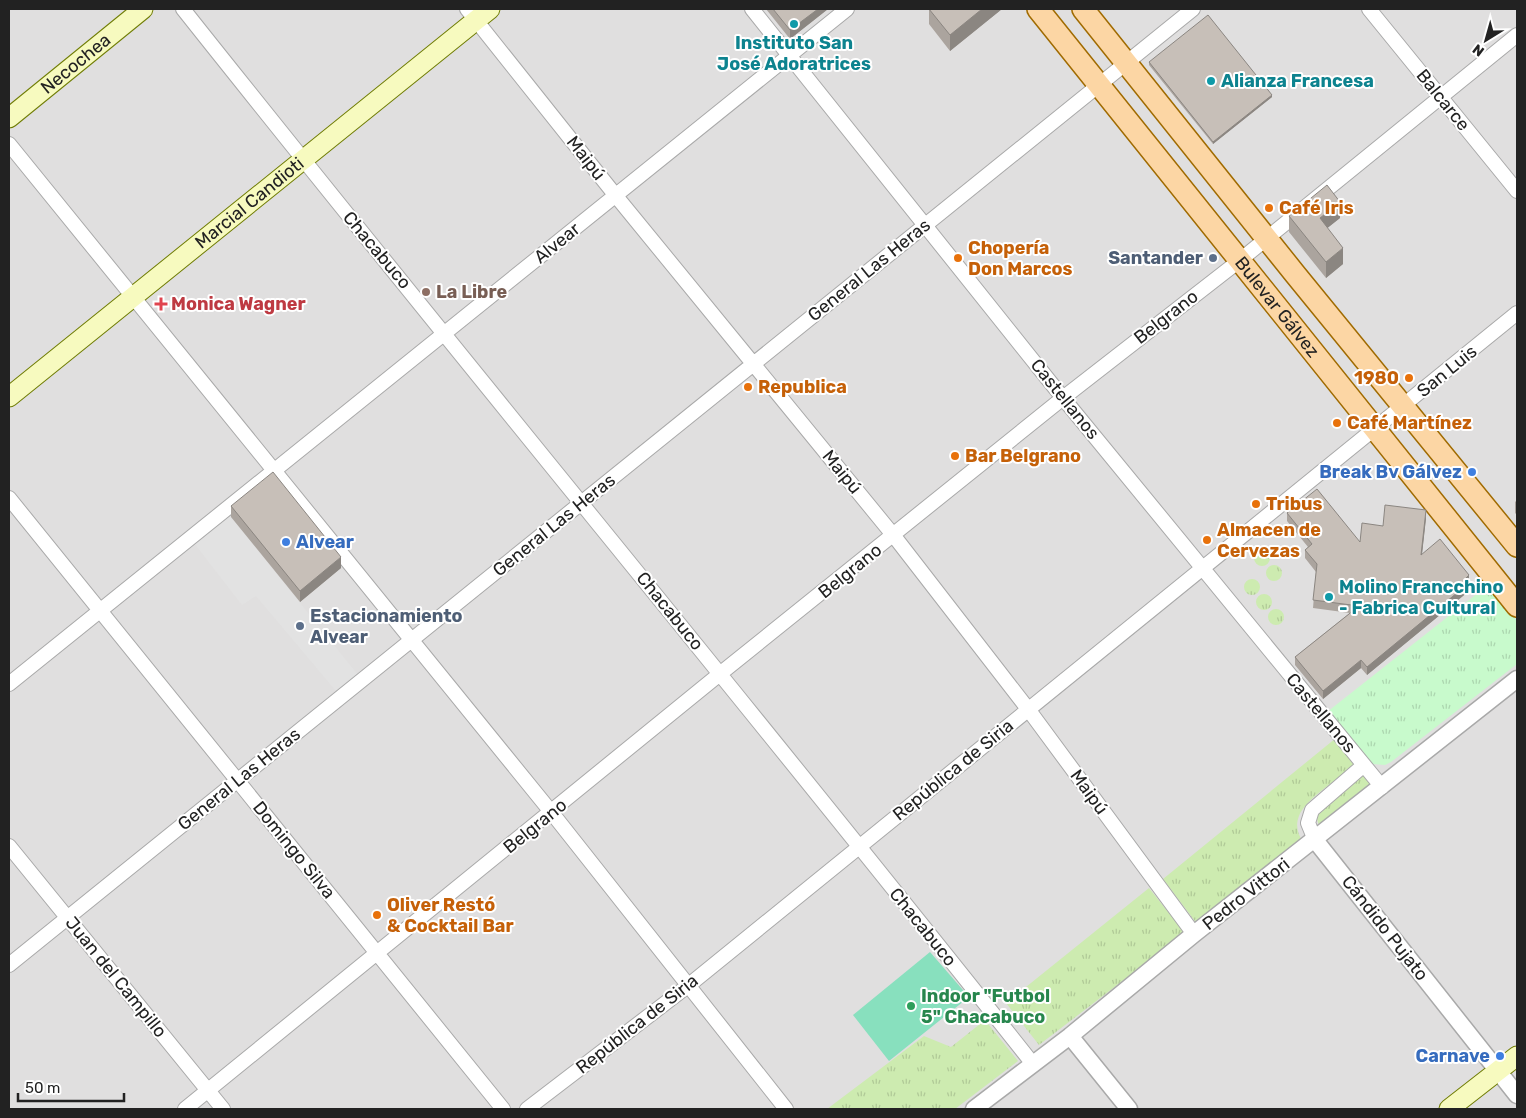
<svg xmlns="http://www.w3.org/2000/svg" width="1526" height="1118" viewBox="0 0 1526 1118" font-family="Rubik,sans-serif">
<defs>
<pattern id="grass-tufts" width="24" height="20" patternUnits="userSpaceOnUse" patternTransform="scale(1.25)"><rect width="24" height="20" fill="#cdebb0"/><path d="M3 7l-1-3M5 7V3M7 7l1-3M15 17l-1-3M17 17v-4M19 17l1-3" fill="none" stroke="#b0c997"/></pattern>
<pattern id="park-tufts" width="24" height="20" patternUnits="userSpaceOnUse" patternTransform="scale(1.25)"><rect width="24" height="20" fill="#c8facc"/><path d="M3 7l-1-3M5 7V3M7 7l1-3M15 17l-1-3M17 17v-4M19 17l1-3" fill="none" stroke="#acd6af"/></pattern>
</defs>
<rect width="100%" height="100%" fill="#f2efe9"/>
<!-- residential -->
<path fill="#e0dfdf" d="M 9,9 L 1517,9 L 1517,1109 L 9,1109 Z"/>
<!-- grass -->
<path fill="url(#grass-tufts)" d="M1254 558a8 8 0 1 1 16 0a8 8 0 1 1-16 0Z
M1266 573a8 8 0 1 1 16 0a8 8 0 1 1-16 0Z
M1244 587a8 8 0 1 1 16 0a8 8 0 1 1-16 0Z
M1256 602a8 8 0 1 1 16 0a8 8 0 1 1-16 0Z
M1268 617a8 8 0 1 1 16 0a8 8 0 1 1-16 0Z
M 1336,738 L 1357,764 C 1342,776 1305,799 1299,816 C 1295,826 1298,834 1303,842 L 1197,924 L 1163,879 Z
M 1363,771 L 1375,786 L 1320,830 L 1317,819 L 1319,812 Z
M 1149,888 L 1185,933 L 1039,1045 L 1006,1003 Z
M 985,1020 L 1018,1061 L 955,1109 L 827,1109 L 924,1036 L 951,1047 Z"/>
<!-- park -->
<path fill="url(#park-tufts)" d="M 1488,585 L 1517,621 L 1517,664 L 1391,762 L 1385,765 L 1372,764 L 1327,712 Z"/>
<!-- pitch -->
<path fill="#88e0be" d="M 930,952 L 969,997 L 889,1061 L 853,1015 Z"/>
<!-- parking -->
<path fill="#e2e2e2" d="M 230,516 L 362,680 L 341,697 L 256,596 L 242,605 L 194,543 Z"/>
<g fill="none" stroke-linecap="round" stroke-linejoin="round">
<!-- minor casing -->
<g stroke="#a9a9a9" stroke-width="16">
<path id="minor" d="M 183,9 C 464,363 753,710 1033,1064
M 467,9 L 616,196 L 894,536 L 1028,709 L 1194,934
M 752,9 L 1063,398 L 1382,787
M 1369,9 L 1517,191
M 9,144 L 552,813 L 786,1109
M 9,498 L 503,1109
M 9,684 L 847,9
M 1315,840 L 1308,823 L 1312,810 L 1364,765
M 9,846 L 223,1109
M 9,965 L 1193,9
M 185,1109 L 721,673 L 1063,398 L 1239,261 L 1517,35
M 527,1109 L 689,985 L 1517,313"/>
</g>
<!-- tertiary casing -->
<g stroke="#a9a9a9" stroke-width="19">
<path id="tertiary" d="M 1315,840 L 1517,1095
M 1070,1036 L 1129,1109
M 974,1109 L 1070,1036 L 1194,934 L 1517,679"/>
</g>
<!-- secondary casing -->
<g stroke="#707d05" stroke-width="21">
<g id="secondary">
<path id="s1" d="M 9,118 L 143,9"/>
<path id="s2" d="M 9,397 L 490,9"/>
<path d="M 1449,1109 L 1517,1056"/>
</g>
</g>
<!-- primary casing -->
<g stroke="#a06b00" stroke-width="24">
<g id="primary">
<path id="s3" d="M 1038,9 L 1517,606"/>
<path d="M 1083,9 L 1295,274 L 1517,546"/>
</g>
</g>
<!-- minor -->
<use href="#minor" stroke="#fff" stroke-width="14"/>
<!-- tertiary -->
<use href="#tertiary" stroke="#fff" stroke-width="16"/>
<!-- secondary -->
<use href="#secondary" stroke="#f7fabf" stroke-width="19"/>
<!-- primary -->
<use href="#primary" stroke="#fcd6a4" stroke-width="21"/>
</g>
<!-- wall -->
<path fill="#aba49e" d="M 766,9 L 828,9 L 790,39 Z
M 929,9 L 1002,9 L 950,51 L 929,24 Z
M 1149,62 L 1272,97 L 1213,144 L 1149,65 Z
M 1289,216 L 1340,218 L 1327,228 L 1343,264 L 1326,278 L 1289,232 Z
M 1517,500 L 1517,515 L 1515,513 L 1515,502 Z
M 231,506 L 341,568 L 300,602 L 231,517 Z
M 1287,513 L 1360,542 L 1383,526 L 1426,518 L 1422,554 L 1469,575 L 1469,591 L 1367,675 L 1361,668 L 1323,699 L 1295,665 L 1295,657 L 1350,613 L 1313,608 L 1316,572 L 1305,558 L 1305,550 L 1308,547 L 1287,521 Z"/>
<!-- shaded-wall -->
<path fill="#8b8681" d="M 818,9 L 828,9 L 790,39 L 790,30 Z
M 982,9 L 1002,9 L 950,51 L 950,35 Z
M 1272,95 L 1272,97 L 1213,144 L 1213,142 Z
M 1340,202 L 1340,218 L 1320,234 L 1320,218 Z
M 1343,248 L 1343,264 L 1326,278 L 1326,262 Z
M 1426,510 L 1426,518 L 1421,563 L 1421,555 Z
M 341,557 L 341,568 L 300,602 L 300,591 Z
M 1469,575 L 1469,591 L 1367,675 L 1367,667 Z
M 1361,660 L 1361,668 L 1323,699 L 1323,691 Z"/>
<!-- building -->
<path fill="#c7bfb8" stroke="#8b8681" d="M 773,9 L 818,9 L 790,30 Z
M 929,9 L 982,9 L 950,35 Z
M 1208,15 L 1272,95 L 1213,142 L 1149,62 Z
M 1327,185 L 1340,202 L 1320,218 L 1343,248 L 1326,262 L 1289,216 Z
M 273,472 L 341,557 L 300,591 L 231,506 Z
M 1317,489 L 1360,542 L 1362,523 L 1383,526 L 1385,505 L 1426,510 L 1421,555 L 1440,539 L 1469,575 L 1466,578 L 1469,583 L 1367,667 L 1361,660 L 1323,691 L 1295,657 L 1359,606 L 1313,600 L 1317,564 L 1305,550 L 1312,544 L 1287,513 Z"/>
<!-- markers -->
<g fill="#0f9aa8" stroke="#fff" stroke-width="2">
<circle cx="794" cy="24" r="5"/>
<circle cx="1211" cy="81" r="5"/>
<circle cx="1329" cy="597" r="5"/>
</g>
<g fill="#e8710a" stroke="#fff" stroke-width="2">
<circle cx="1269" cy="208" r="5"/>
<circle cx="958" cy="258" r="5"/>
<circle cx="1409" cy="378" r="5"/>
<circle cx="748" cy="387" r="5"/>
<circle cx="1337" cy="423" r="5"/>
<circle cx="955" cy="456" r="5"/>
<circle cx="1256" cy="504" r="5"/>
<circle cx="1207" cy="540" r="5"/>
<circle cx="377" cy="915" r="5"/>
</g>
<g fill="#5c6f8a" stroke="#fff" stroke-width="2">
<circle cx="1213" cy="258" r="5"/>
<circle cx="300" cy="626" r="5"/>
</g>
<circle fill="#8d6e63" stroke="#fff" stroke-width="2" cx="426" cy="292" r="5"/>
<path fill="#e0444e" stroke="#fff" stroke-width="2" d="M158.5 296.5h5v5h5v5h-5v5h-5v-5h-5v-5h5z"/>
<g fill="#3f7fe0" stroke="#fff" stroke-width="2">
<circle cx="1472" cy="472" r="5"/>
<circle cx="286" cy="542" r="5"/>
<circle cx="1500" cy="1056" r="5"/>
</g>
<circle fill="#2e9e5b" stroke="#fff" stroke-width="2" cx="911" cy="1006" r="5"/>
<g text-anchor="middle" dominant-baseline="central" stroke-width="4" stroke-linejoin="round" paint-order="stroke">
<!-- culture labels -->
<g font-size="18" font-weight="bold" fill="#0d838f" stroke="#fff" text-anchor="start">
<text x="794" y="43" text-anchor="middle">Instituto San<tspan x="794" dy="21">José Adoratrices</tspan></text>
<text x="1221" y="81">Alianza Francesa</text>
<text x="1339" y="587">Molino Francchino<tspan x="1339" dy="21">- Fabrica Cultural</tspan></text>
</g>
<!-- street labels -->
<g font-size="18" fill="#222" stroke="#fff">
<text stroke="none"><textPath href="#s1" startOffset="86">Necochea</textPath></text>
<text transform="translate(1443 100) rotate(51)">Balcarce</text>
<text transform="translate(586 158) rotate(52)">Maipú</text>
<text stroke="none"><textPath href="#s2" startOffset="309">Marcial Candioti</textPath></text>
<text transform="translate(557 243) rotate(-39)">Alvear</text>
<text transform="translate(377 250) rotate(50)">Chacabuco</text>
<text transform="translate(869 270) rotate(-39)">General Las Heras</text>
<text stroke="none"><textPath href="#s3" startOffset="382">Bulevar Gálvez</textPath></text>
<text transform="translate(1166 317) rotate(-38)">Belgrano</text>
<text transform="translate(1447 371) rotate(-39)">San Luis</text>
<text transform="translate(1065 399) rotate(51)">Castellanos</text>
<text transform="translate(842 472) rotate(51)">Maipú</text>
<text transform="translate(554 525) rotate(-39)">General Las Heras</text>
<text transform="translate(850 571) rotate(-39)">Belgrano</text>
<text transform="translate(670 611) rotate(51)">Chacabuco</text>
<text transform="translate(1321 713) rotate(50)">Castellanos</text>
<text transform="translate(953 770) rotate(-39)">República de Siria</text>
<text transform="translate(239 779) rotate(-39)">General Las Heras</text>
<text transform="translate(1089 792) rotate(54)">Maipú</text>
<text transform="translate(535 826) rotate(-39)">Belgrano</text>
<text transform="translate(294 850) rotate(51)">Domingo Silva</text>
<text transform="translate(1246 894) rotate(-38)">Pedro Vittori</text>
<text transform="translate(923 927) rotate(51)">Chacabuco</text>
<text transform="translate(1385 928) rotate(52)">Cándido Pujato</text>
<text transform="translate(116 977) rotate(51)">Juan del Campillo</text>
<text transform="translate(637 1024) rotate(-38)">República de Siria</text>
</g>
<!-- food labels -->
<g font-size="18" font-weight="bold" fill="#c56008" stroke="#fff" text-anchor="start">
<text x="1279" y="208">Café Iris</text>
<text x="968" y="248">Chopería<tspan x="968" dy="21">Don Marcos</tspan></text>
<text x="1399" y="378" text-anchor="end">1980</text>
<text x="758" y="387">Republica</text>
<text x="1347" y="423">Café Martínez</text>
<text x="965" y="456">Bar Belgrano</text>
<text x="1266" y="504">Tribus</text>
<text x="1217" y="530">Almacen de<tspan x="1217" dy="21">Cervezas</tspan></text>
<text x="387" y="905">Oliver Restó<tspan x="387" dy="21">&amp; Cocktail Bar</tspan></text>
</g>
<!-- service labels -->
<g font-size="18" font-weight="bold" fill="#4e5e75" stroke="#fff" text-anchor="end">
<text x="1203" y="258">Santander</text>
<text x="310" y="616" text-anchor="start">Estacionamiento<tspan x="310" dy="21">Alvear</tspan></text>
</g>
<!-- education labels -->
<g font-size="18" font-weight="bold" fill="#785e54" stroke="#fff" text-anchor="start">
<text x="436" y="292">La Libre</text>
</g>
<!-- health labels -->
<g font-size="18" font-weight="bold" fill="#be3a42" stroke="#fff" text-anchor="start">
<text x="171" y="304">Monica Wagner</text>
</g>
<!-- shop labels -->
<g font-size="18" font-weight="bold" fill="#366cbe" stroke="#fff" text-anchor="end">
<text x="1462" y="472">Break Bv Gálvez</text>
<text x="296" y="542" text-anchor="start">Alvear</text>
<text x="1490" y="1056">Carnave</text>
</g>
<!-- leisure labels -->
<g font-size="18" font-weight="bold" fill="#27864d" stroke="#fff" text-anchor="start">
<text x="921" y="996">Indoor "Futbol<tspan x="921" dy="21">5" Chacabuco</tspan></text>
</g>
</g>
<!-- border -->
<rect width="1526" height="1118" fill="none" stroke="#222222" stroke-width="20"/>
<!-- north arrow -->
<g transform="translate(1486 40) rotate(217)" stroke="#ffffff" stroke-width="4" paint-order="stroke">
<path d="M0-4L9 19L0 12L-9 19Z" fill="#222222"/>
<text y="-8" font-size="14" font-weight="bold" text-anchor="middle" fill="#222222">N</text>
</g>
<!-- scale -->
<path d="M18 1093v8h106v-8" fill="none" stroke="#222222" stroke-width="2.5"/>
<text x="25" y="1093" font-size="15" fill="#222222" stroke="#ffffff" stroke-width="4" paint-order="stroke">50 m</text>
</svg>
